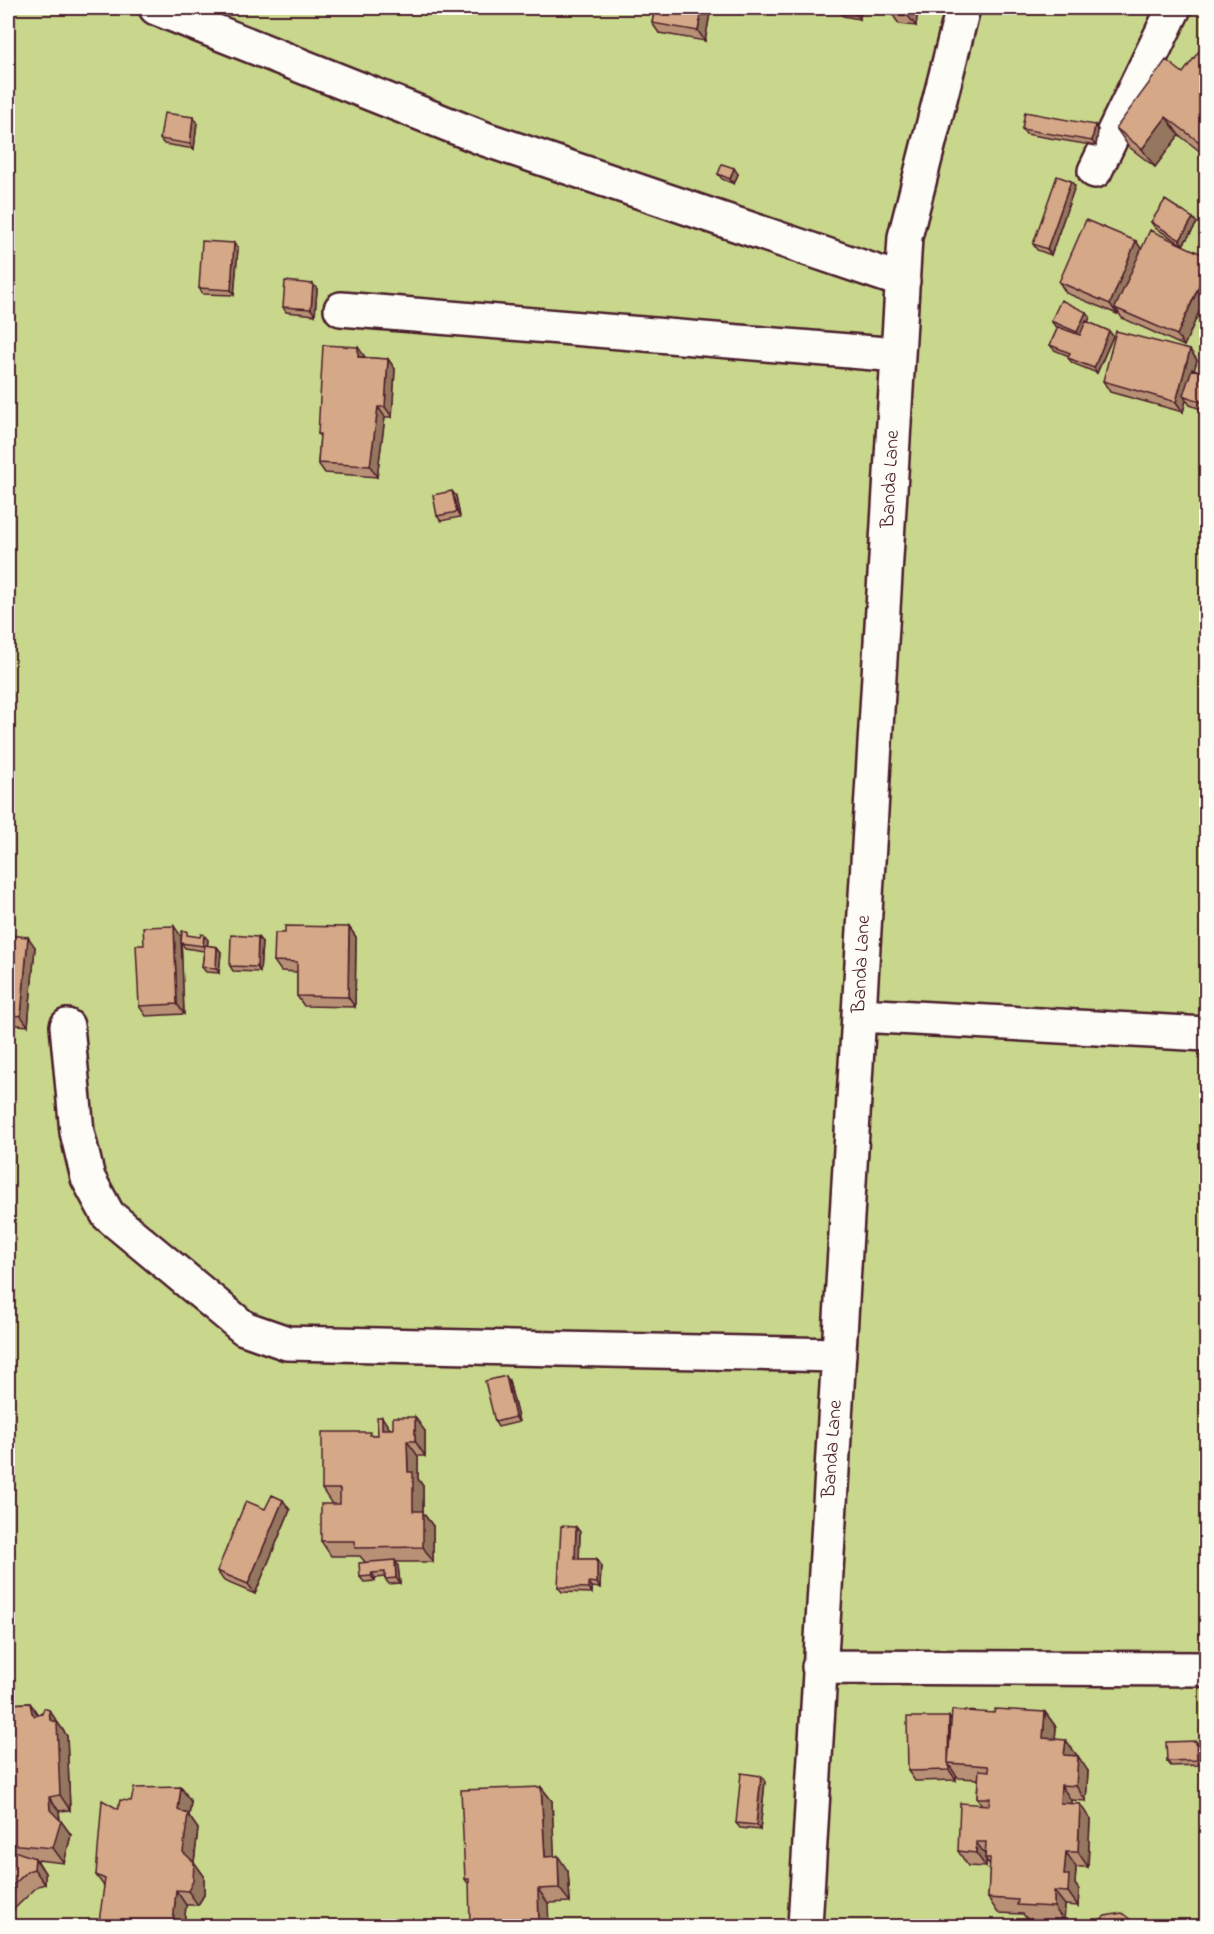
<svg xmlns="http://www.w3.org/2000/svg" width="1214" height="1934" viewBox="0 0 1214 1934" font-family="'Indie Flower',sans-serif">
<rect width="100%" height="100%" fill="#fdfcf7"/>
<filter id="ink" filterUnits="userSpaceOnUse"><feTurbulence type="fractalNoise" baseFrequency=".0167" numOctaves="2"/><feDisplacementMap in="SourceGraphic" scale="12" xChannelSelector="R" yChannelSelector="G"/><feConvolveMatrix kernelMatrix="1 2 1 2 8 2 1 2 1" color-interpolation-filters="sRGB"/></filter>
<g filter="url(#ink)">
<!-- green -->
<path fill="#c8d78b" stroke="#897b5b" stroke-width="1.5" d="M 8,8 L 1206,8 L 1206,1926 L 8,1926 Z"/>
<g fill="none" stroke-linecap="round" stroke-linejoin="round">
<!-- minor casing -->
<g stroke="#4a1f2b" stroke-width="38">
<path id="minor" d="M 156,8 L 485,139 L 903,281
M 1095,171 L 1174,8
M 341,309 L 898,355
M 859,1015 L 1206,1034
M 67,1026 L 77,1132 L 88,1178 L 108,1215 L 244,1328 L 287,1343 L 839,1355
M 819,1667 L 1206,1669
M 805,1926 L 905,237 L 963,8"/>
</g>
<!-- minor -->
<use href="#minor" stroke="#fdfcf7" stroke-width="33"/>
</g>
<!-- wall -->
<path fill="#b79074" stroke="#4a1f2b" stroke-width="1.5" d="M 655,8 L 711,8 L 705,41 L 659,33 L 652,23 Z
M 770,8 L 794,8 L 794,11 Z
M 801,8 L 821,8 L 820,14 L 804,12 Z
M 837,8 L 861,8 L 860,19 L 843,16 Z
M 918,8 L 916,26 L 899,24 L 892,14 Z
M 1206,57 L 1206,156 L 1179,135 L 1155,167 L 1129,147 L 1116,128 L 1183,73 Z
M 197,122 L 194,149 L 164,144 L 160,139 Z
M 1095,125 L 1098,130 L 1096,146 L 1026,134 L 1022,129 Z
M 718,174 L 738,174 L 734,184 L 722,179 Z
M 1075,186 L 1051,255 L 1037,250 L 1033,244 Z
M 1151,222 L 1197,223 L 1183,245 L 1155,228 Z
M 1136,241 L 1141,249 L 1206,256 L 1206,296 L 1184,346 L 1122,318 L 1118,312 L 1117,314 L 1066,293 L 1059,282 Z
M 238,248 L 234,295 L 203,294 L 199,288 Z
M 317,289 L 315,315 L 286,312 L 283,307 Z
M 1086,312 L 1090,317 L 1088,322 L 1109,331 L 1113,336 L 1097,373 L 1072,363 L 1068,358 L 1069,356 L 1054,350 L 1050,345 L 1058,327 L 1055,326 L 1051,321 Z
M 1190,350 L 1197,360 L 1194,369 L 1206,374 L 1206,411 L 1190,405 L 1186,400 L 1183,412 L 1110,392 L 1103,381 Z
M 365,358 L 388,359 L 395,369 L 392,417 L 385,417 L 377,477 L 325,473 L 318,463 L 320,437 L 318,434 Z
M 456,496 L 460,517 L 441,521 L 437,516 Z
M 349,927 L 356,937 L 355,1007 L 304,1006 L 297,996 L 297,972 L 281,971 L 274,961 L 285,933 Z
M 8,931 L 11,935 L 35,947 L 28,1026 L 8,1024 Z
M 181,936 L 181,942 L 190,936 L 208,940 L 207,946 L 217,947 L 221,952 L 219,973 L 206,972 L 202,967 L 204,951 L 185,948 L 181,943 L 184,1014 L 146,1016 L 139,1006 Z
M 262,942 L 260,972 L 233,971 L 230,966 Z
M 509,1381 L 519,1422 L 498,1427 L 495,1422 Z
M 390,1429 L 425,1431 L 425,1456 L 418,1456 L 418,1479 L 423,1486 L 423,1513 L 433,1526 L 433,1562 L 396,1562 L 398,1566 L 400,1583 L 389,1584 L 385,1579 L 385,1577 L 375,1578 L 375,1581 L 364,1582 L 360,1577 L 365,1562 L 360,1556 L 331,1556 L 321,1541 L 332,1504 L 322,1489 L 372,1435 L 378,1435 Z
M 265,1509 L 290,1510 L 255,1594 L 224,1581 L 217,1571 Z
M 576,1527 L 580,1532 L 579,1559 L 597,1559 L 601,1565 L 600,1588 L 592,1587 L 592,1593 L 562,1592 L 558,1587 Z
M 30,1703 L 38,1715 L 49,1710 L 67,1736 L 70,1810 L 59,1811 L 60,1820 L 71,1835 L 64,1863 L 37,1860 L 45,1873 L 45,1884 L 38,1886 L 12,1911 L 8,1911 L 8,1704 Z
M 1045,1712 L 1056,1727 L 1055,1739 L 1076,1754 L 1076,1756 L 1088,1771 L 1086,1801 L 1071,1800 L 1071,1804 L 1090,1819 L 1088,1867 L 1076,1867 L 1075,1884 L 1079,1890 L 1078,1906 L 1065,1905 L 1064,1921 L 1027,1919 L 1023,1914 L 998,1913 L 988,1898 L 990,1865 L 986,1860 L 986,1867 L 968,1866 L 958,1851 L 982,1805 L 977,1798 L 978,1779 L 959,1778 L 956,1775 L 956,1780 L 915,1781 L 908,1771 L 949,1717 L 951,1721 L 994,1713 Z
M 1199,1746 L 1200,1765 L 1171,1766 L 1167,1761 Z
M 765,1781 L 760,1830 L 740,1828 L 736,1823 Z
M 181,1787 L 191,1802 L 189,1816 L 198,1829 L 194,1862 L 204,1876 L 204,1895 L 198,1905 L 186,1905 L 184,1926 L 102,1926 L 104,1886 L 96,1875 L 118,1809 L 131,1801 Z
M 541,1787 L 552,1801 L 554,1857 L 568,1871 L 570,1902 L 548,1903 L 469,1885 L 465,1879 Z"/>
<!-- shaded-wall -->
<path fill="#95765e" stroke="#4a1f2b" stroke-width="1.5" d="M 702,8 L 711,8 L 705,41 L 698,31 Z
M 816,8 L 821,8 L 820,14 L 816,9 Z
M 853,8 L 861,8 L 860,19 L 852,9 Z
M 910,8 L 918,8 L 916,26 L 908,16 Z
M 193,117 L 197,122 L 194,149 L 190,144 Z
M 1166,117 L 1179,135 L 1155,167 L 1142,149 Z
M 1095,125 L 1098,130 L 1096,146 L 1092,141 Z
M 734,168 L 738,174 L 734,184 L 730,179 Z
M 1071,181 L 1075,186 L 1051,255 L 1047,249 Z
M 1193,218 L 1197,223 L 1183,245 L 1180,240 Z
M 1136,241 L 1143,251 L 1115,308 L 1118,312 L 1117,314 L 1110,304 Z
M 234,243 L 238,248 L 234,295 L 231,290 Z
M 313,284 L 317,289 L 315,315 L 311,309 Z
M 1200,285 L 1206,296 L 1184,346 L 1177,335 Z
M 1086,312 L 1090,317 L 1081,338 L 1077,332 Z
M 1109,331 L 1113,336 L 1097,373 L 1094,368 Z
M 358,347 L 365,357 L 358,357 Z
M 1190,350 L 1197,360 L 1187,397 L 1183,395 L 1186,400 L 1183,412 L 1176,402 Z
M 388,359 L 395,369 L 392,417 L 385,407 Z
M 378,407 L 385,417 L 377,477 L 370,466 Z
M 452,491 L 456,496 L 460,517 L 457,512 Z
M 174,926 L 181,936 L 184,1014 L 177,1004 Z
M 349,927 L 356,937 L 355,1007 L 348,997 Z
M 204,935 L 208,940 L 207,951 L 203,946 Z
M 28,937 L 35,947 L 28,1026 L 21,1016 Z
M 258,937 L 262,942 L 260,972 L 257,967 Z
M 217,947 L 221,952 L 219,973 L 216,968 Z
M 506,1376 L 509,1381 L 519,1422 L 515,1417 Z
M 382,1417 L 392,1432 L 382,1429 Z
M 415,1417 L 425,1431 L 425,1456 L 415,1441 Z
M 407,1441 L 418,1456 L 418,1479 L 423,1486 L 423,1513 L 433,1526 L 433,1562 L 423,1547 L 413,1511 L 408,1472 Z
M 283,1500 L 290,1510 L 255,1594 L 248,1584 Z
M 576,1527 L 580,1532 L 579,1564 L 575,1559 Z
M 597,1559 L 601,1565 L 600,1588 L 597,1583 Z
M 395,1560 L 398,1566 L 400,1583 L 396,1578 Z
M 372,1573 L 375,1578 L 375,1581 L 371,1576 Z
M 589,1582 L 592,1587 L 592,1593 L 589,1588 Z
M 30,1703 L 40,1718 L 42,1727 L 32,1713 Z
M 49,1710 L 67,1736 L 70,1810 L 60,1795 Z
M 1045,1712 L 1056,1727 L 1054,1753 L 1043,1738 Z
M 949,1717 L 956,1727 L 949,1763 Z
M 1066,1740 L 1076,1754 L 1075,1770 L 1064,1755 Z
M 1196,1741 L 1199,1746 L 1200,1765 L 1197,1760 Z
M 1078,1756 L 1088,1771 L 1086,1801 L 1076,1786 Z
M 949,1765 L 956,1775 L 956,1780 L 949,1770 Z
M 761,1776 L 765,1781 L 760,1830 L 756,1825 Z
M 1061,1785 L 1071,1800 L 1070,1818 L 1060,1803 Z
M 181,1787 L 191,1802 L 189,1816 L 198,1829 L 194,1862 L 204,1876 L 204,1895 L 198,1905 L 188,1891 L 178,1810 Z
M 541,1787 L 552,1801 L 555,1871 L 545,1857 Z
M 49,1797 L 59,1811 L 60,1823 L 61,1821 L 71,1835 L 64,1863 L 53,1848 Z
M 1080,1804 L 1090,1819 L 1088,1867 L 1078,1852 Z
M 976,1842 L 987,1857 L 985,1858 L 986,1860 L 986,1867 L 976,1853 Z
M 1066,1852 L 1076,1867 L 1075,1884 L 1079,1890 L 1078,1906 L 1068,1892 L 1064,1875 Z
M 558,1856 L 568,1871 L 570,1902 L 559,1888 Z
M 35,1858 L 45,1873 L 45,1884 L 34,1869 Z
M 538,1889 L 548,1903 L 549,1926 L 539,1926 Z
M 176,1890 L 186,1905 L 184,1926 L 173,1925 Z
M 1054,1891 L 1065,1905 L 1064,1921 L 1054,1907 Z"/>
<!-- building -->
<path fill="#d5a887" stroke="#4a1f2b" stroke-width="1.5" d="M 655,8 L 702,8 L 698,31 L 652,23 Z
M 893,8 L 910,8 L 908,16 L 892,14 Z
M 1199,51 L 1206,57 L 1206,147 L 1166,117 L 1142,149 L 1116,128 L 1166,60 L 1183,73 Z
M 1025,112 L 1095,125 L 1092,141 L 1022,129 Z
M 164,113 L 193,117 L 190,144 L 160,139 Z
M 722,164 L 734,168 L 730,179 L 718,174 Z
M 1057,176 L 1071,181 L 1047,249 L 1033,244 Z
M 1165,200 L 1193,218 L 1180,240 L 1151,222 Z
M 1086,220 L 1136,241 L 1110,304 L 1059,282 Z
M 1150,230 L 1206,256 L 1206,270 L 1177,335 L 1115,308 Z
M 202,241 L 234,243 L 231,290 L 199,288 Z
M 1206,274 L 1206,290 L 1199,285 Z
M 285,281 L 313,284 L 311,309 L 283,307 Z
M 1061,300 L 1086,312 L 1077,332 L 1051,321 Z
M 1086,321 L 1109,331 L 1094,368 L 1068,358 L 1070,353 L 1050,345 L 1058,327 L 1080,335 Z
M 1116,331 L 1190,350 L 1176,402 L 1103,381 Z
M 323,345 L 358,347 L 358,357 L 388,359 L 385,407 L 378,407 L 370,466 L 318,463 L 320,434 L 318,434 Z
M 1192,369 L 1206,374 L 1206,404 L 1183,395 Z
M 452,491 L 457,512 L 437,516 L 433,495 Z
M 174,926 L 177,1004 L 139,1006 L 136,945 L 144,945 L 143,927 Z
M 285,926 L 349,927 L 348,997 L 297,996 L 297,962 L 274,961 L 275,933 L 285,933 Z
M 182,931 L 187,931 L 187,935 L 200,937 L 201,934 L 204,935 L 203,946 L 181,943 Z
M 8,935 L 28,937 L 21,1016 L 8,1015 Z
M 231,935 L 258,937 L 257,967 L 230,966 Z
M 205,945 L 217,947 L 216,968 L 202,967 Z
M 506,1376 L 515,1417 L 495,1422 L 485,1381 Z
M 377,1417 L 382,1417 L 382,1429 L 393,1429 L 393,1417 L 415,1417 L 415,1441 L 407,1441 L 408,1472 L 413,1472 L 413,1511 L 423,1511 L 423,1547 L 355,1548 L 355,1541 L 321,1541 L 321,1504 L 340,1504 L 340,1489 L 322,1489 L 322,1432 L 370,1432 L 369,1435 L 378,1435 Z
M 272,1495 L 283,1500 L 248,1584 L 217,1571 L 246,1501 L 265,1509 Z
M 561,1526 L 576,1527 L 575,1559 L 597,1559 L 597,1583 L 589,1582 L 589,1588 L 558,1587 Z
M 395,1560 L 396,1578 L 385,1579 L 385,1572 L 372,1573 L 371,1576 L 360,1577 L 359,1563 Z
M 30,1703 L 32,1713 L 35,1716 L 42,1714 L 44,1708 L 49,1710 L 50,1720 L 57,1722 L 60,1795 L 49,1797 L 50,1810 L 61,1821 L 53,1848 L 8,1844 L 8,1849 L 35,1858 L 34,1869 L 28,1871 L 8,1890 L 8,1704 Z
M 995,1709 L 1045,1712 L 1043,1738 L 1066,1740 L 1064,1755 L 1078,1756 L 1076,1786 L 1061,1785 L 1060,1803 L 1080,1804 L 1078,1852 L 1066,1852 L 1064,1875 L 1069,1875 L 1068,1892 L 1054,1891 L 1054,1907 L 1017,1905 L 1018,1900 L 988,1898 L 990,1858 L 985,1858 L 986,1842 L 976,1842 L 976,1853 L 958,1851 L 960,1803 L 989,1805 L 990,1798 L 977,1798 L 979,1770 L 989,1771 L 988,1766 L 948,1763 L 952,1710 L 994,1713 Z
M 907,1717 L 949,1717 L 948,1763 L 949,1763 L 949,1770 L 908,1771 Z
M 1196,1741 L 1197,1760 L 1167,1761 L 1166,1742 Z
M 741,1773 L 761,1776 L 756,1825 L 736,1823 Z
M 181,1787 L 178,1810 L 188,1814 L 183,1852 L 194,1862 L 193,1881 L 188,1891 L 176,1890 L 173,1925 L 186,1926 L 102,1926 L 99,1922 L 105,1879 L 96,1875 L 102,1800 L 118,1809 L 120,1800 L 131,1801 L 134,1788 Z
M 541,1787 L 545,1857 L 558,1856 L 559,1888 L 538,1889 L 539,1926 L 470,1926 L 469,1879 L 465,1879 L 461,1790 Z
M 1122,1913 L 1136,1924 L 1137,1926 L 1093,1926 L 1094,1924 L 1105,1916 Z
M 871,1923 L 890,1924 L 890,1926 L 870,1926 Z"/>
</g>
<g text-anchor="middle" dominant-baseline="central" stroke-width="4.5" stroke-linejoin="round" paint-order="stroke">
<!-- street labels -->
<g font-size="20" fill="#4a1f2b" stroke="#fdfcf7">
<text transform="translate(891 479) rotate(-87)">Banda Lane</text>
<text transform="translate(862 964) rotate(-87)">Banda Lane</text>
<text transform="translate(833 1449) rotate(-86)">Banda Lane</text>
</g>
</g>
<!-- margin -->
<rect width="1214" height="1934" fill="none" stroke="#fdfcf7" stroke-width="30"/>
<rect x="15" y="15" width="1184" height="1904" fill="none" stroke="#4a1f2b" stroke-width="2" filter="url(#ink)"/>
</svg>
